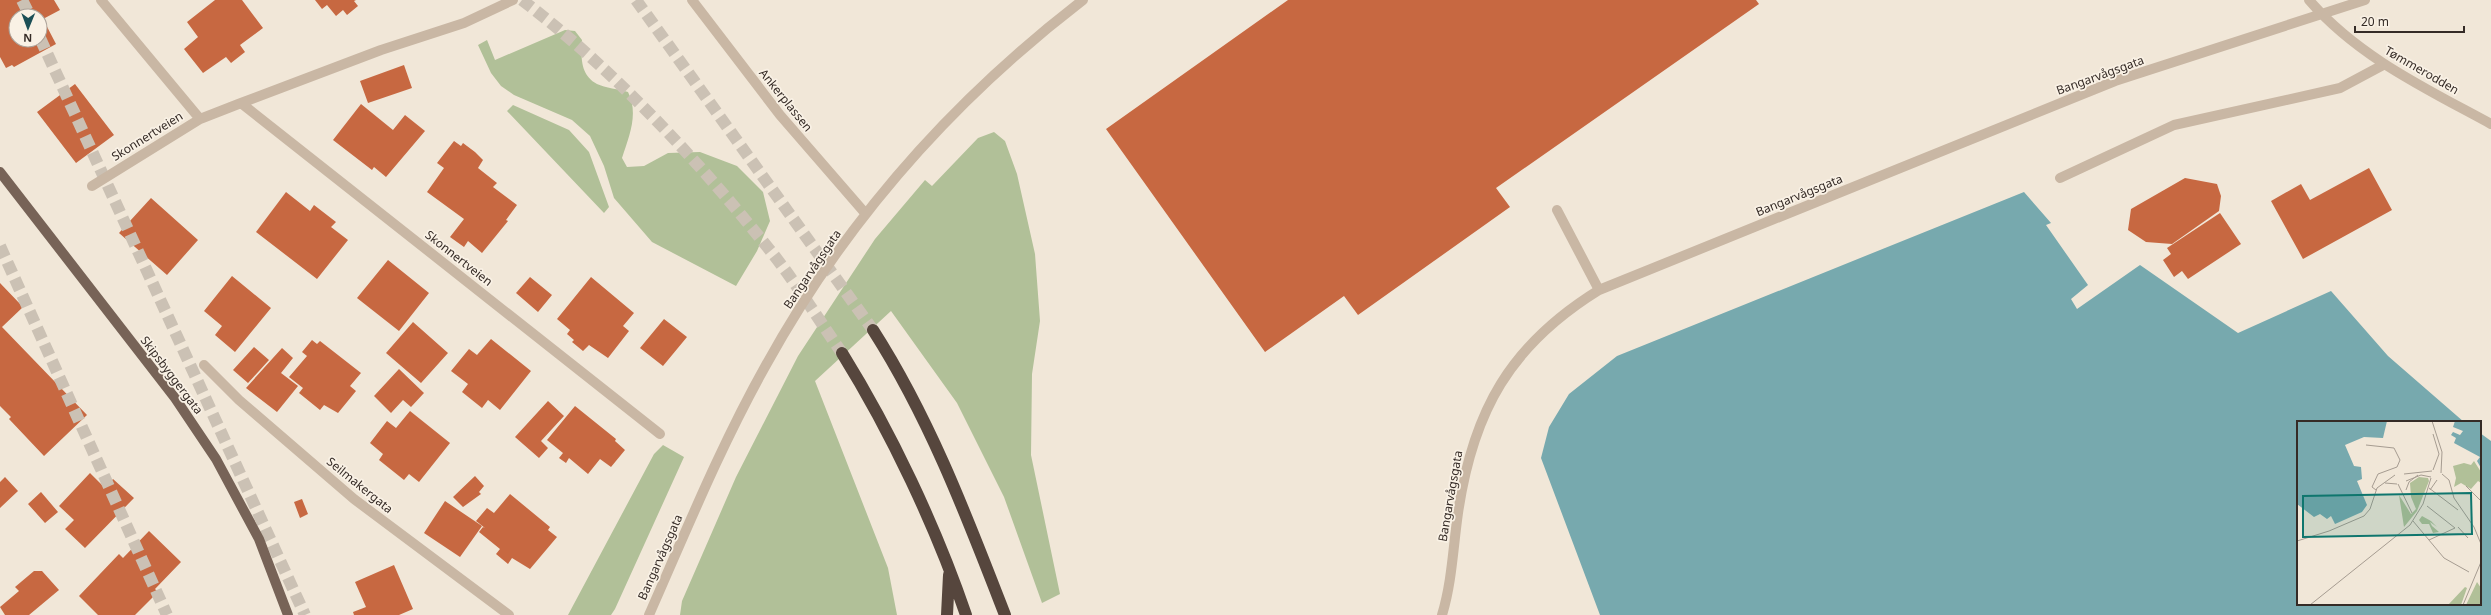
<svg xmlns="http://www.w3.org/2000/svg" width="2491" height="615" viewBox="0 0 2491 615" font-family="'Noto Sans',sans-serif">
<rect width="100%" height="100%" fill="#f1e7d8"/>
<!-- green -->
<path fill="#b1c098" d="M 565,30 L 575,31 L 582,40 C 581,57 580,75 597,84 C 605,88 619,89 628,92 C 639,114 629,136 622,158 L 627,167 L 644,166 L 668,153 L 700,152 L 737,166 L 763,192 L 770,221 L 757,251 L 736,286 L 652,242 L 614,198 L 604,166 L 590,136 L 572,120 L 514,95 L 501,86 L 491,73 L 478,45 L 487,40 L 495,60 Z
M 513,105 L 569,130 L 589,152 L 609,207 L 604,213 L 507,111 Z
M 994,132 L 1005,141 L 1017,174 L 1035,254 L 1040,321 L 1032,374 L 1031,455 L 1060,594 L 1042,603 L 1004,497 L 957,403 L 891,311 L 815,381 L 888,568 L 897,615 L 680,615 L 682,601 L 736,477 L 798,356 L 875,239 L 925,180 L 932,186 L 978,138 Z
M 663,445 L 684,457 L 615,609 L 611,615 L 568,615 L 654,454 Z"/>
<!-- water -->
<path fill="#77a9ae" d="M 2024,192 L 2051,223 L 2046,225 L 2088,285 L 2071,299 L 2077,309 L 2140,265 L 2238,333 L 2331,291 L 2388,356 L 2464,422 L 2298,422 L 2298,604 L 2480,604 L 2480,433 L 2491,441 L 2491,615 L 1600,615 L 1541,458 L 1549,427 L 1569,394 L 1617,356 Z"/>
<!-- building -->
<path fill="#c76841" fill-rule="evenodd" d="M 0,0 L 54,0 L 60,10 L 43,19 L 56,44 L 14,67 L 12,65 L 6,68 L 0,57 ZM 16,16 L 40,16 L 40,40 L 16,40 Z
M 215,0 L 242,0 L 263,28 L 240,45 L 245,52 L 231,63 L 226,57 L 203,73 L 184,49 L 198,37 L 187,22 Z
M 315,0 L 356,0 L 354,1 L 358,6 L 347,15 L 343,10 L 336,16 L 327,5 L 322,9 Z
M 1288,0 L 1756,0 L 1759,4 L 1496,188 L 1510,207 L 1358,315 L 1344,296 L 1265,352 L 1106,129 Z
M 404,65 L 412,88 L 368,103 L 360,81 Z
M 75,84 L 114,135 L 76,163 L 37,112 Z
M 361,104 L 393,130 L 405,115 L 425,131 L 386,177 L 374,167 L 372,170 L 333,140 Z
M 454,141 L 461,146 L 463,143 L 475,152 L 483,160 L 478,168 L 497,183 L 493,187 L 517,205 L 506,220 L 508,221 L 482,253 L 468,241 L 464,247 L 450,237 L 464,219 L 427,192 L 444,168 L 437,163 Z
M 2369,168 L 2392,210 L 2303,259 L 2271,201 L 2301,184 L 2310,200 Z
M 2185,178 L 2217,184 L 2221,196 L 2219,211 L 2172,244 L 2146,242 L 2128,230 L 2131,209 Z
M 286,192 L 310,211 L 314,205 L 336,222 L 331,227 L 348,240 L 317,279 L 256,232 Z
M 151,198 L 198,240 L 167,275 L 119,233 Z
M 2220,213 L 2241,244 L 2188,279 L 2182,271 L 2174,277 L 2163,260 L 2171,254 L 2167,248 Z
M 388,260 L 429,293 L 399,331 L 357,298 Z
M 232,276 L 271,308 L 235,352 L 215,335 L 222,326 L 204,311 Z
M 530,277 L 552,295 L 538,312 L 516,293 Z
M 591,277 L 634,313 L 623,326 L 629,331 L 608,358 L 589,345 L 583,351 L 572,342 L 574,340 L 567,334 L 570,330 L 557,319 Z
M 0,283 L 23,307 L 2,327 L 87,415 L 44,456 L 9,419 L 11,417 L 0,406 Z
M 664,319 L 687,337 L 663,366 L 640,348 Z
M 413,322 L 448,353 L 421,383 L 386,353 Z
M 491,339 L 531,371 L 500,410 L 488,400 L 482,408 L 462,392 L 468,384 L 451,371 L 469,349 L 477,355 Z
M 312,340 L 317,344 L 320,341 L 361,373 L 350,386 L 356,391 L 338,413 L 324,405 L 320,410 L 299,393 L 303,388 L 289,377 L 307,356 L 302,352 Z
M 254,347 L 269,360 L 248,383 L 233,370 Z
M 282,348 L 293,358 L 281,373 L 298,386 L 277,412 L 246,388 Z
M 399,369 L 424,393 L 411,407 L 403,400 L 391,413 L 374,396 Z
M 548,401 L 564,416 L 541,441 L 548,448 L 539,458 L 515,437 Z
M 575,406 L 616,439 L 615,441 L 625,450 L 611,467 L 600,459 L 588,474 L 569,458 L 566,463 L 559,458 L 563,453 L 547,440 Z
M 410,411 L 450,443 L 419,482 L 409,474 L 404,480 L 379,460 L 383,454 L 370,443 L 387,421 L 396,428 Z
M 90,473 L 105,488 L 113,479 L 134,498 L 85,548 L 65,529 L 74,520 L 59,506 Z
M 475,476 L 484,486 L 479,492 L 481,494 L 463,507 L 453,497 Z
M 5,477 L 18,491 L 0,508 L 0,482 Z
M 41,492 L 58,512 L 45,523 L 28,504 Z
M 510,494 L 550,527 L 548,530 L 557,537 L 530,569 L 512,558 L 508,564 L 496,554 L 500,549 L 479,532 L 483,527 L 485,528 L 476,521 L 487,508 L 494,513 Z
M 302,499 L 308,514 L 300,518 L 294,502 Z
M 445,501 L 482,526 L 460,557 L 424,533 Z
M 149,531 L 181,562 L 155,589 L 158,592 L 135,615 L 98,615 L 79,596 L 119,554 L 123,558 Z
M 394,565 L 413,609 L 399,615 L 354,615 L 353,612 L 366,607 L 355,582 Z
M 34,571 L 42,571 L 59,590 L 29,615 L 5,615 L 0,607 L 19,591 L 15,587 Z"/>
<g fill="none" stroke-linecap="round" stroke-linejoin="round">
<!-- highway-tunnel -->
<path stroke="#cbc1b4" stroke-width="12" stroke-dasharray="12 6" stroke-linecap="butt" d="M 22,0 L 30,16
M 522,0 C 615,71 696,158 769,249 C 795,281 818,319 842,353
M 636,0 L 873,330
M 40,38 L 305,615
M 0,246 L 167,615"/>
<!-- minor -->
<path stroke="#c9b7a4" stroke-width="10" d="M 101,0 L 200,119
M 513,0 L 464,23 L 381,50 L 241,103 L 660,434
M 692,0 L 780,115 L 865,213
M 2309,0 C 2358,57 2427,89 2491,124
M 2060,178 L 2174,125 L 2340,88 L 2383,65
M 92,186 L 200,119 L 241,103
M 1557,210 L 1599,290
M 204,365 L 239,400 L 354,499 L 509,615
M 649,615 C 686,531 721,445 766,365 C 845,222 954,99 1083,0
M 1442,615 C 1452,582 1453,548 1458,513 C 1473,411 1510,345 1599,290 L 2115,81 L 2365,0"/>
<!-- major -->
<path stroke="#776357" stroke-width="10" d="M 0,172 L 175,398 L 216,459 L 259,539 L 288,615"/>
<!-- highway -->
<path stroke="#56463d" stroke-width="12" d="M 873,330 C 930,419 967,517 1005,615
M 842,353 C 891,432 936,527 966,615
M 947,615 L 949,575"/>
</g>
<g text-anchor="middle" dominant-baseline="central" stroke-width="3.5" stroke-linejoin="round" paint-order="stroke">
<!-- street labels -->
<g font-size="12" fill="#352b26" stroke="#f9f1e5">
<text transform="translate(2422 70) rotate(30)">Tømmerodden</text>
<text transform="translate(2100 75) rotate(-20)">Bangarvågsgata</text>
<text transform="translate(786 100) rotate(51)">Ankerplassen</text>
<text transform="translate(147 136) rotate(-32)">Skonnertveien</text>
<text transform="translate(1799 195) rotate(-22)">Bangarvågsgata</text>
<text transform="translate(459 258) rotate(38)">Skonnertveien</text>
<text transform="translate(812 269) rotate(-56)">Bangarvågsgata</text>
<text transform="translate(172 375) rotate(53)">Skipsbyggergata</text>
<text transform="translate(360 485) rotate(39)">Seilmakergata</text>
<text transform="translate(1450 496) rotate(-80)">Bangarvågsgata</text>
<text transform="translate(660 557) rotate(-66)">Bangarvågsgata</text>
</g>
</g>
<!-- overview -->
<g transform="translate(2297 421)">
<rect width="184" height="184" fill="#f1e7d8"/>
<path d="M 177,40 L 184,51 L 184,62 L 181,60 L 174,68 L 164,62 L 157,66 L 159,57 L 156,45 L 167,42 L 174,44 ZM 122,56 L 131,57 L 132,60 L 120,90 L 107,106 L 102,74 L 114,93 L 119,88 L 114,76 L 113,62 ZM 125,95 L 134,100 L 140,106 L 133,101 L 135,105 L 142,111 L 136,112 L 132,103 L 125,103 L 122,99 ZM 180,161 L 184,167 L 184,184 L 169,184 ZM 168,166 L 170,167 L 164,184 L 151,184 Z" fill="#b1c098"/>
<path d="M 0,0 L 90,0 L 86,17 L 67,16 L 48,24 L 57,45 L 64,46 L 65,58 L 60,60 L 70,84 L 65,91 L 38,103 L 34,95 L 30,98 L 23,93 L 17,96 L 0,83 ZM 158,0 L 184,0 L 184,47 L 180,40 L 183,36 L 157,22 L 159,17 L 154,14 L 156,11 L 163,14 L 166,10 L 156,6 Z" fill="#77a9ae"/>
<path fill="none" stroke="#a69c91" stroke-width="1" d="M 135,0 L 145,31 L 144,52M 136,13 L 142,33 L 136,49M 69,24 L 97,27 L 103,39 L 100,46 L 81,53 L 75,66 L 79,69M 107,53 L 135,50M 145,53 L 152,59 L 157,77 L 177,106 L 184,123M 109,60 L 124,54 L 134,56M 88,62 L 100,63M 101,63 L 115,92M 169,65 L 184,80M 132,67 L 161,89M 109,69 L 112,61 L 121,54M 133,69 L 140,59M 130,85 L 158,107 L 132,119M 116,100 L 147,137 L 172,151M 161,106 L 171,117M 0,120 L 32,110 L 67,95 L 73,88 L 80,67 L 98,54M 13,184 L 113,104 L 126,83 L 134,57M 166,184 L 184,141"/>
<path fill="#0f766e" fill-opacity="0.15" stroke="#0f766e" stroke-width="2" d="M 174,72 L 175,113 L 6,116 L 6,75 Z"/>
<rect width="184" height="184" fill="none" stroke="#352b26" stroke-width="2"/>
</g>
<!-- north arrow -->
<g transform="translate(28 28) rotate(181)"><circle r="19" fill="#f9f1e5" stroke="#aba299"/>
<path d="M0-3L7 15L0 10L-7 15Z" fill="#1b4f56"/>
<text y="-6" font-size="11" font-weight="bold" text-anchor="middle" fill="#352b26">N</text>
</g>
<!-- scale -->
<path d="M2355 26v6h109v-6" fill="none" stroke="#352b26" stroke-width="2"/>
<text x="2361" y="26" font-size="12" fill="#352b26" stroke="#f9f1e5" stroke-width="3" paint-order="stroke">20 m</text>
</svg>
